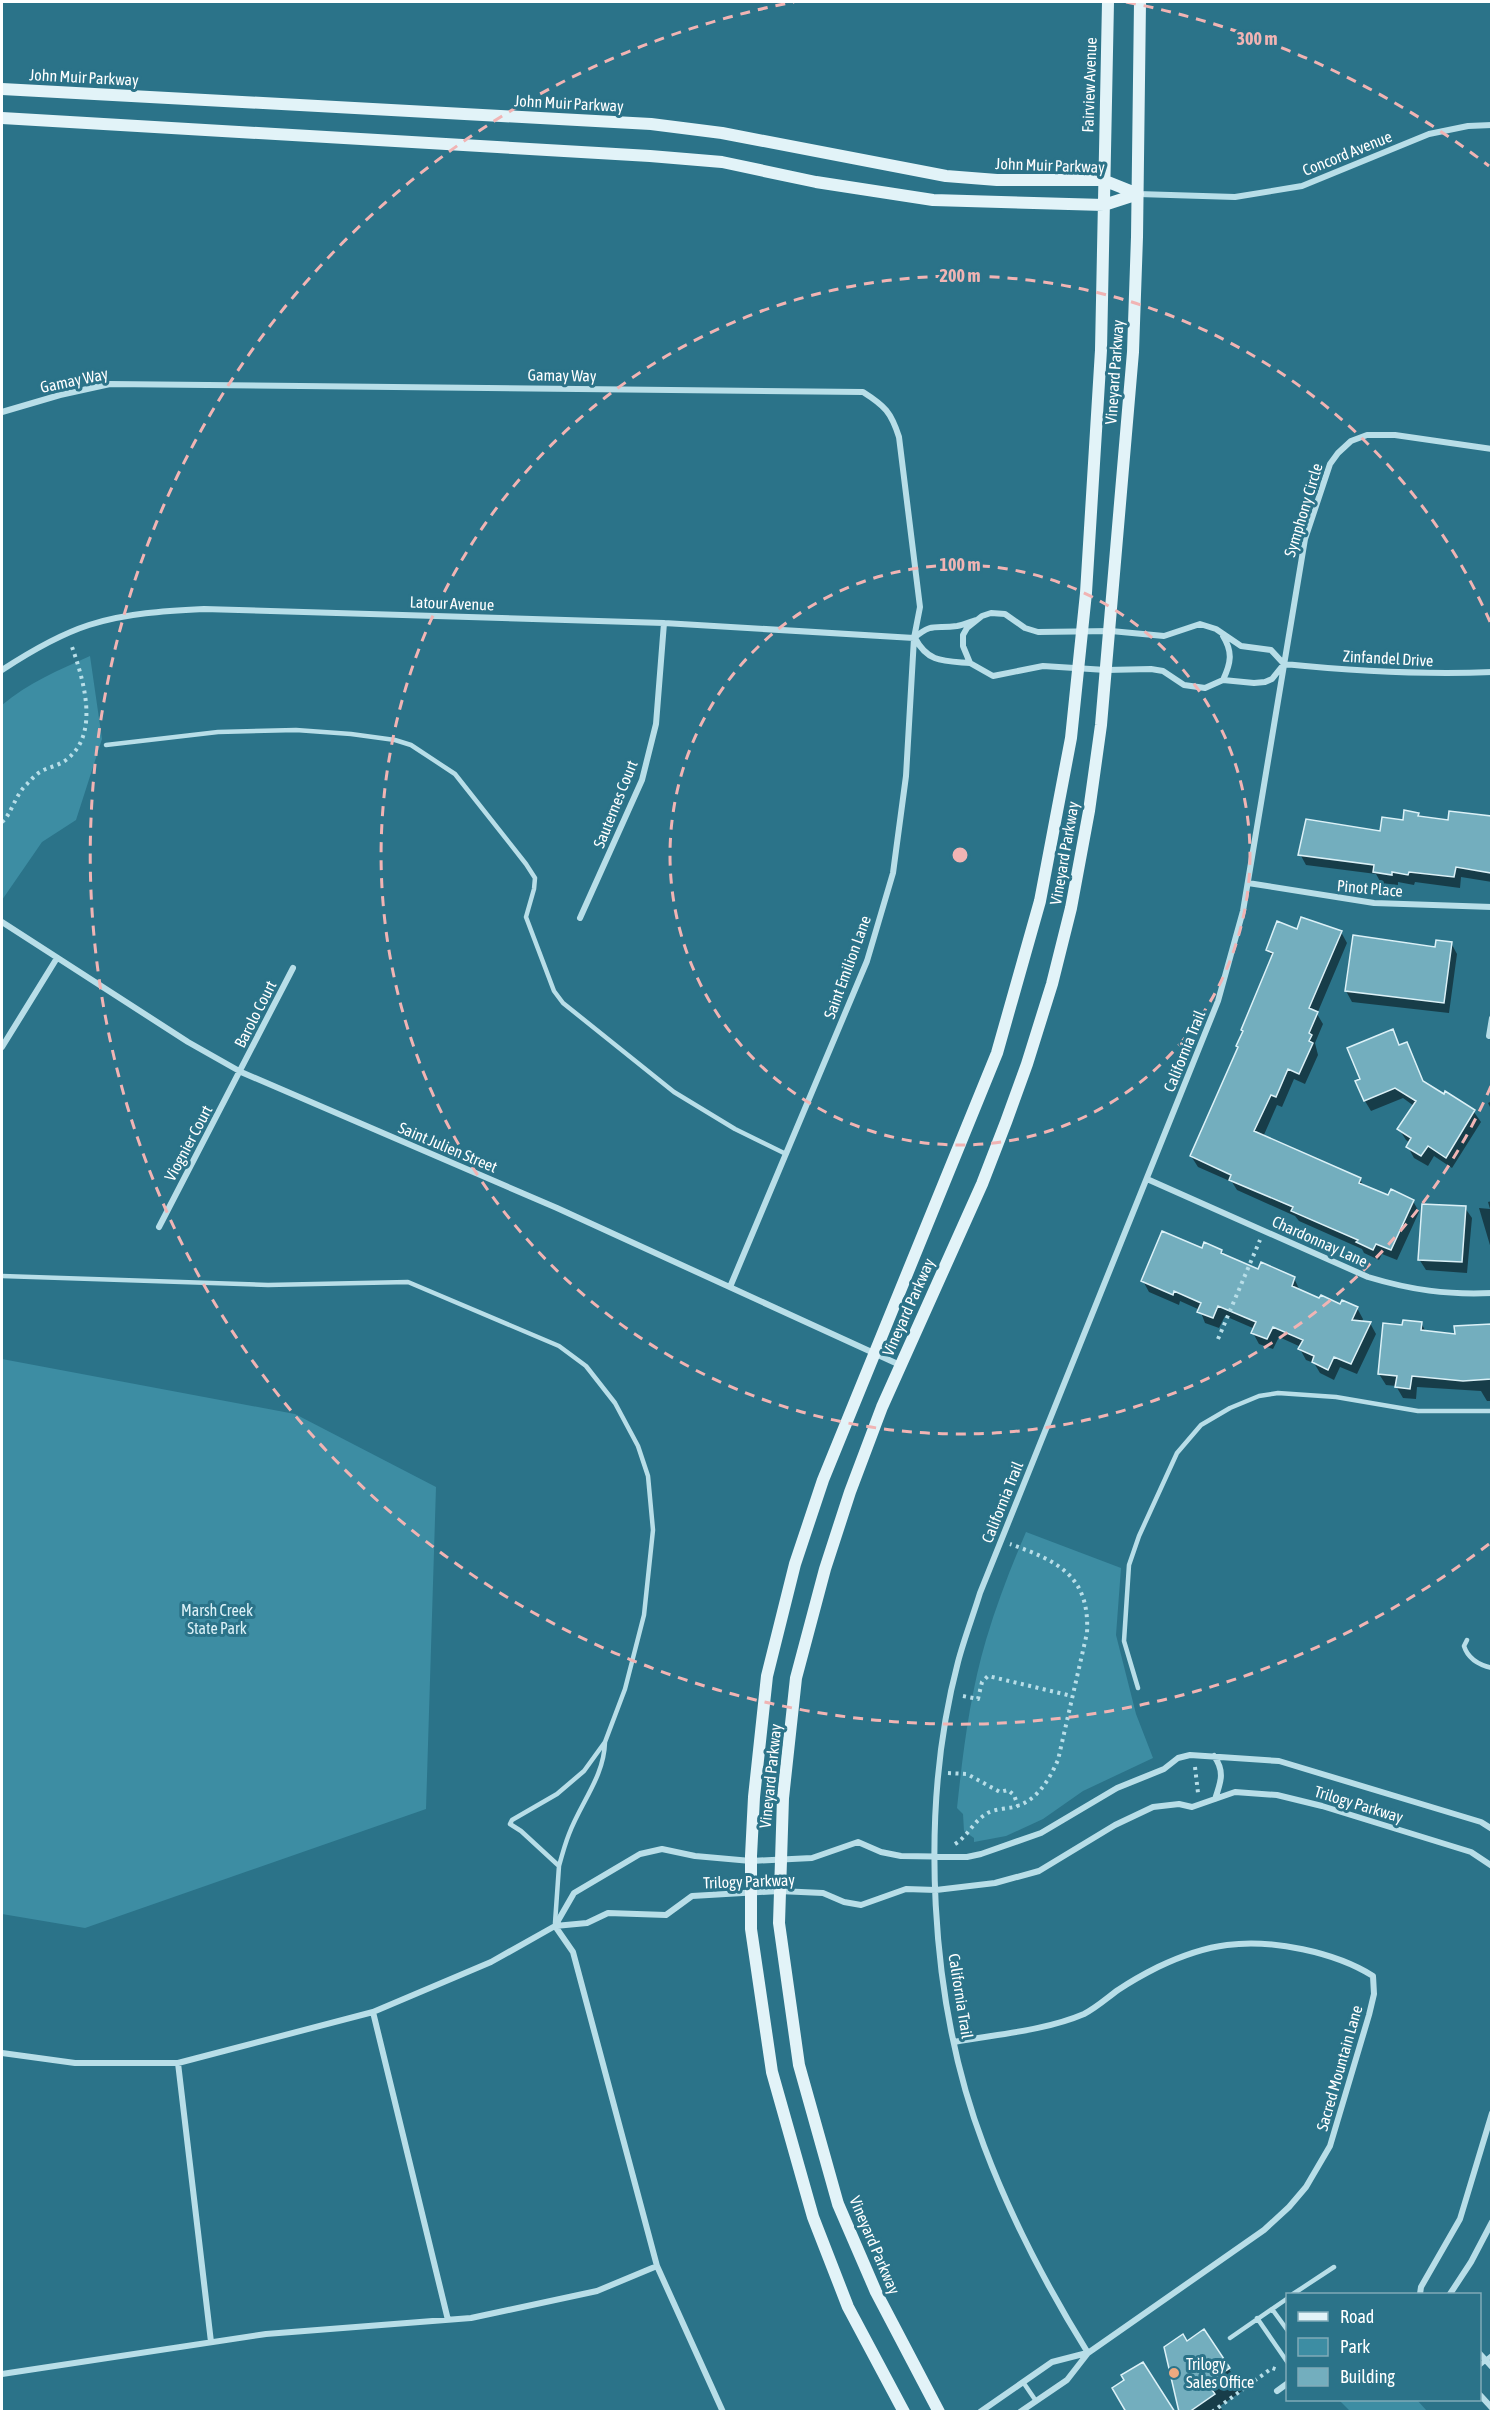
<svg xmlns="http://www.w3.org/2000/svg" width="1493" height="2413" viewBox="0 0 1493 2413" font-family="'Asap Condensed',sans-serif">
<rect width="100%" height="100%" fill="#2b7389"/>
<!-- green -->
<path fill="#3d8da3" d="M 90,656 L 102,739 L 76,820 L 42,842 L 2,900 L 2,705 C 28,683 59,670 90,656 Z
M 2,1359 L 295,1414 L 436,1487 L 426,1809 L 85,1928 L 2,1914 Z
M 1026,1532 L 1121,1568 L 1116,1635 L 1136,1714 L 1153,1758 L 1083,1791 L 1043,1819 L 1006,1836 L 974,1842 L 974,1838 L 964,1831 L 963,1814 L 957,1808 C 963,1752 970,1694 986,1640 C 997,1603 1011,1567 1026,1532 Z
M 1339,2400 L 1417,2400 L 1427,2411 L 1350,2411 Z"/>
<!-- shadow -->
<path fill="#0007" d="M 1451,813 L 1492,818 L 1492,882 L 1461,877 L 1460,888 L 1415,882 L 1414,885 L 1398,882 L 1398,885 L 1381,883 L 1376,874 L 1306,865 L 1300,854 L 1381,833 L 1418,814 L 1420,818 L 1449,822 Z
M 1298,931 L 1341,932 L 1347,943 L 1317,1014 L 1323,1024 L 1315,1043 L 1318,1055 L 1305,1084 L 1294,1079 L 1282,1107 L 1277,1105 L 1263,1137 L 1360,1179 L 1364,1187 L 1389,1197 L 1413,1201 L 1419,1212 L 1397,1260 L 1382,1254 L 1379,1260 L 1364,1253 L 1362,1249 L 1299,1221 L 1295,1216 L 1237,1190 L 1232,1182 L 1198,1167 L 1191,1156 L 1239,1048 L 1244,1033 L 1242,1030 L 1273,958 L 1268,950 Z
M 1451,943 L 1457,954 L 1449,1013 L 1352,1002 L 1346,991 Z
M 1392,1031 L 1400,1046 L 1412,1055 L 1424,1084 L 1444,1096 L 1446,1093 L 1474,1112 L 1481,1122 L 1452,1168 L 1434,1156 L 1428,1166 L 1414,1158 L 1408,1147 L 1410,1143 L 1406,1140 L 1399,1129 L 1414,1106 L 1403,1098 L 1371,1111 L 1365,1101 L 1357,1082 L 1362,1080 Z
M 1492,1101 L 1492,1111 L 1488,1103 Z
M 1492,1201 L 1492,1252 L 1479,1208 L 1490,1209 L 1488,1202 Z
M 1465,1208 L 1472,1218 L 1467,1273 L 1426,1270 L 1419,1259 Z
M 1203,1250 L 1221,1251 L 1225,1257 L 1259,1271 L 1294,1278 L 1300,1291 L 1341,1306 L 1357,1308 L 1363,1319 L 1362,1322 L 1370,1323 L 1376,1334 L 1357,1374 L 1340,1367 L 1334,1380 L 1320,1373 L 1314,1363 L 1306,1360 L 1300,1349 L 1301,1347 L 1279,1337 L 1273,1349 L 1259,1344 L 1253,1333 L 1255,1329 L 1225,1316 L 1219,1328 L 1205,1323 L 1200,1310 L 1180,1301 L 1179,1305 L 1149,1292 L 1143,1281 Z
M 1421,1323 L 1426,1332 L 1456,1336 L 1456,1328 L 1492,1325 L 1492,1401 L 1487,1401 L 1481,1391 L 1417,1387 L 1416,1399 L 1403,1398 L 1396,1386 L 1386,1385 L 1379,1374 L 1404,1326 Z
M 1187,2343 L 1229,2369 L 1242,2391 L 1220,2406 L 1223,2412 L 1181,2412 Z"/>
<!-- building -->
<path fill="#73aebe" stroke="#dcf1f7" stroke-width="1.5" d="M 1404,810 L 1419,813 L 1418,816 L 1448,820 L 1449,811 L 1491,816 L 1491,873 L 1456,867 L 1454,877 L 1409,872 L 1408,875 L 1392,872 L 1392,875 L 1373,872 L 1374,865 L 1298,855 L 1306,819 L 1380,831 L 1382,817 L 1403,820 Z
M 1301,917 L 1342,931 L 1309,1008 L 1318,1012 L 1309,1033 L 1312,1035 L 1309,1041 L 1313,1043 L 1299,1074 L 1288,1069 L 1276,1097 L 1271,1095 L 1254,1131 L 1361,1178 L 1359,1183 L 1388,1195 L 1391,1189 L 1414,1200 L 1391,1250 L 1376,1244 L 1373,1250 L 1356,1242 L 1358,1240 L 1291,1211 L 1293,1207 L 1229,1180 L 1231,1175 L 1190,1156 L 1238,1047 L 1236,1046 L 1243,1031 L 1241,1030 L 1273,953 L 1266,950 L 1277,921 L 1297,929 Z
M 1353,935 L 1435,947 L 1436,940 L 1452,942 L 1444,1003 L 1345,991 Z
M 1393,1029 L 1399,1045 L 1407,1042 L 1423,1081 L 1444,1094 L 1445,1091 L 1475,1110 L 1446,1158 L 1428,1146 L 1421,1156 L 1406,1147 L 1411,1138 L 1397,1129 L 1416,1101 L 1395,1088 L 1364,1101 L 1355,1081 L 1360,1079 L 1347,1048 Z
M 1422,1204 L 1466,1206 L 1462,1262 L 1418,1260 Z
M 1162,1231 L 1202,1248 L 1204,1242 L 1222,1250 L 1221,1253 L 1258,1269 L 1261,1262 L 1295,1277 L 1292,1286 L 1319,1298 L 1321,1295 L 1340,1304 L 1342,1300 L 1358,1307 L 1352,1320 L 1371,1322 L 1351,1364 L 1334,1357 L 1328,1370 L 1312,1362 L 1314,1356 L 1298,1349 L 1303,1340 L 1273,1327 L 1267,1339 L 1251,1333 L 1256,1322 L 1218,1306 L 1213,1318 L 1197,1312 L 1201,1303 L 1174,1291 L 1173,1295 L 1141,1281 Z
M 1403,1320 L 1422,1322 L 1421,1330 L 1455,1334 L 1454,1326 L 1491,1324 L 1491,1379 L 1463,1381 L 1412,1376 L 1410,1389 L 1395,1387 L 1397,1376 L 1378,1374 L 1383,1323 L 1402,1325 Z
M 1204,2329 L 1230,2368 L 1207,2383 L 1215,2394 L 1189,2412 L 1179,2412 L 1164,2347 L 1183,2334 L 1187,2341 Z
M 1143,2362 L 1175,2412 L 1126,2412 L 1112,2388 L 1124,2380 L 1121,2375 Z"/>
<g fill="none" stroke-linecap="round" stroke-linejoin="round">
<!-- path -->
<path stroke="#b8dee8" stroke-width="4" stroke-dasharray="3 4.5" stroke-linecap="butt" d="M 2,822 C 11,815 15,795 27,784 C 31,780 35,775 40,772 C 48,767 58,766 66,760 C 101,734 83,678 71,644
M 1218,1339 L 1260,1240
M 963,1696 L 978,1699 L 982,1682 L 988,1676 L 1072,1696
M 1195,1767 L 1198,1793
M 948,1773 L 967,1774 L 1000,1792 L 1008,1790 L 1014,1795 L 1018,1806
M 955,1844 C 968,1836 973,1822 986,1814 C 993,1809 1005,1809 1014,1807 C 1037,1801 1049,1780 1058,1760 L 1087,1633 C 1090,1576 1058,1561 1010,1544
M 1212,2412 L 1272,2368 L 1278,2370"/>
<!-- lane -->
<path stroke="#b8dee8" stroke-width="4.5" d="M 106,745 L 218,732 L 296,730 L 351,734 L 395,740 L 411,745 L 455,774 L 526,864 L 535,878 L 534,889 L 526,917 L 554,991 L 563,1003 L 674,1092 L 735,1129 L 786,1154
M 2,1276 L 268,1285 L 408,1282 L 559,1346 L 586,1366 L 615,1403 L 638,1446 L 648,1476 L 653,1530 L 644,1615 L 625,1689 L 605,1742 L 584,1771 L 557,1794 L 512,1820 L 510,1824 L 521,1831 L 559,1866 L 555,1923
M 1467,1640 L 1464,1646 C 1468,1659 1479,1665 1492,1668
M 1138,1688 L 1124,1641 L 1129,1565 L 1139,1536 L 1177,1453 L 1201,1425 L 1230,1408 L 1259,1396 L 1278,1393 L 1336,1397 L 1418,1411 L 1492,1411
M 559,1866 C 562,1855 565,1844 569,1834 C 581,1802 604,1777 605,1742
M 1293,2294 L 1334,2267
M 1272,2309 L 1288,2331
M 1257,2318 L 1288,2363
M 1230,2338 L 1288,2298
M 1480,2365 L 1492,2355
M 1023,2382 L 1036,2401"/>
<!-- street -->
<path stroke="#b8dee8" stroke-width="6" d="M 1138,194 L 1235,197 L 1302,186 L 1429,134 L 1468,126 L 1492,125
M 2,412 L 60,395 L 110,384 L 863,392 C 885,406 891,412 899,437 L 920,607 L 914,638 L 906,776 L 893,873 L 867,961 L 730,1287
M 915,638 C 928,663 944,661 970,663
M 1284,664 L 1272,679 L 1265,682 L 1254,683 L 1223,680 L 1205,688 L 1184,685 L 1163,671 L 1151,669 L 1106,670 L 1043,666 L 993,676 L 970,663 L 963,646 L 963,635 L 967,628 L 982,616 L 991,613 L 1005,614 L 1025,628 L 1038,632 L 1111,631 L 1164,636 L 1200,624 L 1216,629 L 1241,646 L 1271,650 L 1284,664 C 1354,671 1422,675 1492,672
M 2,670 C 28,653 58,635 89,625 C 126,613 165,611 204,609 L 664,623 L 914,638 C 933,622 935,629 957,626 C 963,625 970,622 976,620
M 1223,680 C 1231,663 1233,652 1223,636
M 1248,883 L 1374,903 L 1492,907
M 580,918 L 642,780 L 656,724 L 664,623
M 2,922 L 188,1042 L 241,1072 L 557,1208 L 900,1365
M 1489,1036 L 1492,1018
M 2,1047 L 57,958
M 1147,1179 L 1368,1277 C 1411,1290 1447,1295 1492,1293
M 159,1227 L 293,968
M 1214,1756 C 1225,1771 1221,1782 1215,1799
M 555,1926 L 574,1893 L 640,1854 L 662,1849 L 695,1856 L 751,1861 L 812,1858 L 858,1842 L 881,1852 L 901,1856 L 967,1857 L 981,1854 L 1041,1833 L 1117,1788 L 1164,1769 L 1178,1758 L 1190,1755 L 1279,1761 L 1481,1822 L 1492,1829
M 555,1926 L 573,1952 L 657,2266
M 373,2012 L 448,2320
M 954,2042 C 997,2034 1044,2031 1084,2014 C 1096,2008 1107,1998 1118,1990 C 1130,1982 1144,1974 1158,1967 C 1179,1957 1203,1948 1227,1945 C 1272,1939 1335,1952 1373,1976 L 1374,1994 L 1369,2015 L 1330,2146 L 1306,2187 L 1289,2207 L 1264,2230 L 1088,2353 L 1067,2380 L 1020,2412
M 2,2053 L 75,2063 L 178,2063 L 373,2012 L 491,1962 L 555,1926 L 587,1923 L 608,1913 L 666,1915 L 692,1896 L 779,1891 L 823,1893 L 844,1902 L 861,1905 L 906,1889 L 936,1890 L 995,1883 L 1039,1871 L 1115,1825 L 1153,1807 L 1179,1804 L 1192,1807 L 1235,1792 L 1277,1795 L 1322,1806 L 1471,1852 L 1492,1866
M 178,2063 L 211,2342
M 1420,2294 L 1421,2287 L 1460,2219 L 1492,2113
M 1450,2294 L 1471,2262 L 1492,2222
M 1088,2353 C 1047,2287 1011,2218 984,2146 C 929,2002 919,1810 958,1662 C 964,1639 973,1616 980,1593 L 1218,1001 L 1243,911 L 1305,539 L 1330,464 L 1338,453 L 1351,441 L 1367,435 L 1395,435 L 1492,449
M 1480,2354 L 1492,2367
M 2,2374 L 266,2334 L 471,2318 L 597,2291 L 657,2266 L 723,2412
M 1277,2391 L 1288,2383
M 1480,2395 L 1492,2408
M 980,2412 L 1052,2362 L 1087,2353"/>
<!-- secondary -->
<path stroke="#e2f3f8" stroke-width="12" d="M 2,89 L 651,124 L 722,133 L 946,176 L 997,180 L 1103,180 L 1138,194
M 2,118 L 650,156 L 722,162 L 816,182 L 933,200 L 1104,205 L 1138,194
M 904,2412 L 848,2307 L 813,2217 L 772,2072 L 751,1929 L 751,1856 L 754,1797 L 767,1676 L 795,1564 L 823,1480 L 997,1053 L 1040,901 L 1071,738 L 1086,593 L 1101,350 L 1108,2
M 939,2412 L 876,2292 L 838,2204 L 799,2065 L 779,1923 L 783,1798 L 796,1678 L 825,1569 L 850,1492 L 882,1407 L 982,1184 L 1006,1122 L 1027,1064 L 1052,984 L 1071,908 L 1089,811 L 1101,725 L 1133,352 L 1137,237 L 1140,2"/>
</g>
<!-- distance rings -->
<g fill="none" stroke="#f1b4b4" stroke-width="3" stroke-dasharray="10 8">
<circle cx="960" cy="855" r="290"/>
<path d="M1491 1086A579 579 0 1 1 1491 624"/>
<path d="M1489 1544A869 869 0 1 1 794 2M1126 2A869 869 0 0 1 1489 166"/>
</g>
<!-- markers -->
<circle fill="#eeaa80" stroke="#2b7389" stroke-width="2" cx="1174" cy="2373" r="6"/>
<g text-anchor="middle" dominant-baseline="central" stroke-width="6" stroke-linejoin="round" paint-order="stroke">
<!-- street labels -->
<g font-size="16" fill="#fff" stroke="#2b7389">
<text transform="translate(84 77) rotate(3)">John Muir Parkway</text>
<text transform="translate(1089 85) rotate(-88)">Fairview Avenue</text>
<text transform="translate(569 103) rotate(3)">John Muir Parkway</text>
<text transform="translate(1347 153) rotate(-22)">Concord Avenue</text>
<text transform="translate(1050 165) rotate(2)">John Muir Parkway</text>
<text transform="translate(1114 372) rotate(-86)">Vineyard Parkway</text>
<text transform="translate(562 375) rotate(1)">Gamay Way</text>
<text transform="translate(74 380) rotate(-12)">Gamay Way</text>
<text transform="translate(1303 510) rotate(-73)">Symphony Circle</text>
<text transform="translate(452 603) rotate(2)">Latour Avenue</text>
<text transform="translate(1388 658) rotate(3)">Zinfandel Drive</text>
<text transform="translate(615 804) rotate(-68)">Sauternes Court</text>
<text transform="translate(1064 853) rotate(-80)">Vineyard Parkway</text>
<text transform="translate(1370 888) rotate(5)">Pinot Place</text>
<text transform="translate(847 967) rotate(-70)">Saint Emilion Lane</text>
<text transform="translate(255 1014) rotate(-63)">Barolo Court</text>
<text transform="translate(1184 1051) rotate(-68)">California Trail</text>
<text transform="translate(188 1143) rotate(-62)">Viognier Court</text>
<text transform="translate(448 1147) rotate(23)">Saint Julien Street</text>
<text transform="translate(1320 1241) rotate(24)">Chardonnay Lane</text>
<text transform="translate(908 1307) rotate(-66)">Vineyard Parkway</text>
<text transform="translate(1002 1502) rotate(-68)">California Trail</text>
<text transform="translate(770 1776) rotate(-84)">Vineyard Parkway</text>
<text transform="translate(1359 1804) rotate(17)">Trilogy Parkway</text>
<text transform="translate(749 1881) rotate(-2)">Trilogy Parkway</text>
<text transform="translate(961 1996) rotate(81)">California Trail</text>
<text transform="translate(1339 2068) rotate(-74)">Sacred Mountain Lane</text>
<text transform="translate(875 2245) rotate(67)">Vineyard Parkway</text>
</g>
<!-- park labels -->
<g font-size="16" fill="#dcf1f7" stroke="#2b7389">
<text x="217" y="1610">Marsh Creek<tspan x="217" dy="18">State Park</tspan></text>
</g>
<!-- poi labels -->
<g font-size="16" fill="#fff" stroke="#2b7389" text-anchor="start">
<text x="1186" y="2364">Trilogy<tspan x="1186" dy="18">Sales Office</tspan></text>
</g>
</g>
<circle cx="960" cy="855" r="9" fill="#f1b4b4" stroke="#2b7389" stroke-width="3"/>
<g font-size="18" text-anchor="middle" font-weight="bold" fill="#f1b4b4" stroke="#2b7389" stroke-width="6" stroke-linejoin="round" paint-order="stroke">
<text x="1257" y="45">300 m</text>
<text x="960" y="282">200 m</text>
<text x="960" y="571">100 m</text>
</g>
<!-- border -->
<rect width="1493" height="2413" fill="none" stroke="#ffffff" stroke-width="6"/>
<!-- legend -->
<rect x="1286" y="2293" width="195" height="108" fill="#2b7389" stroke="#80abb8" stroke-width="1.5"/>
<rect x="1298" y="2312" width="30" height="9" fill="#e2f3f8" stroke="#80abb8" stroke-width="1.5"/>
<text x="1340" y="2323" font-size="18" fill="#ffffff">Road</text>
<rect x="1298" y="2338" width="30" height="18" fill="#3d8da3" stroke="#80abb8" stroke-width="1.5"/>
<text x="1340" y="2353" font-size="18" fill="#ffffff">Park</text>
<rect x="1298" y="2368" width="30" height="18" fill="#73aebe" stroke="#80abb8" stroke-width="1.5"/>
<text x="1340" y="2383" font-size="18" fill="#ffffff">Building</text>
</svg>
